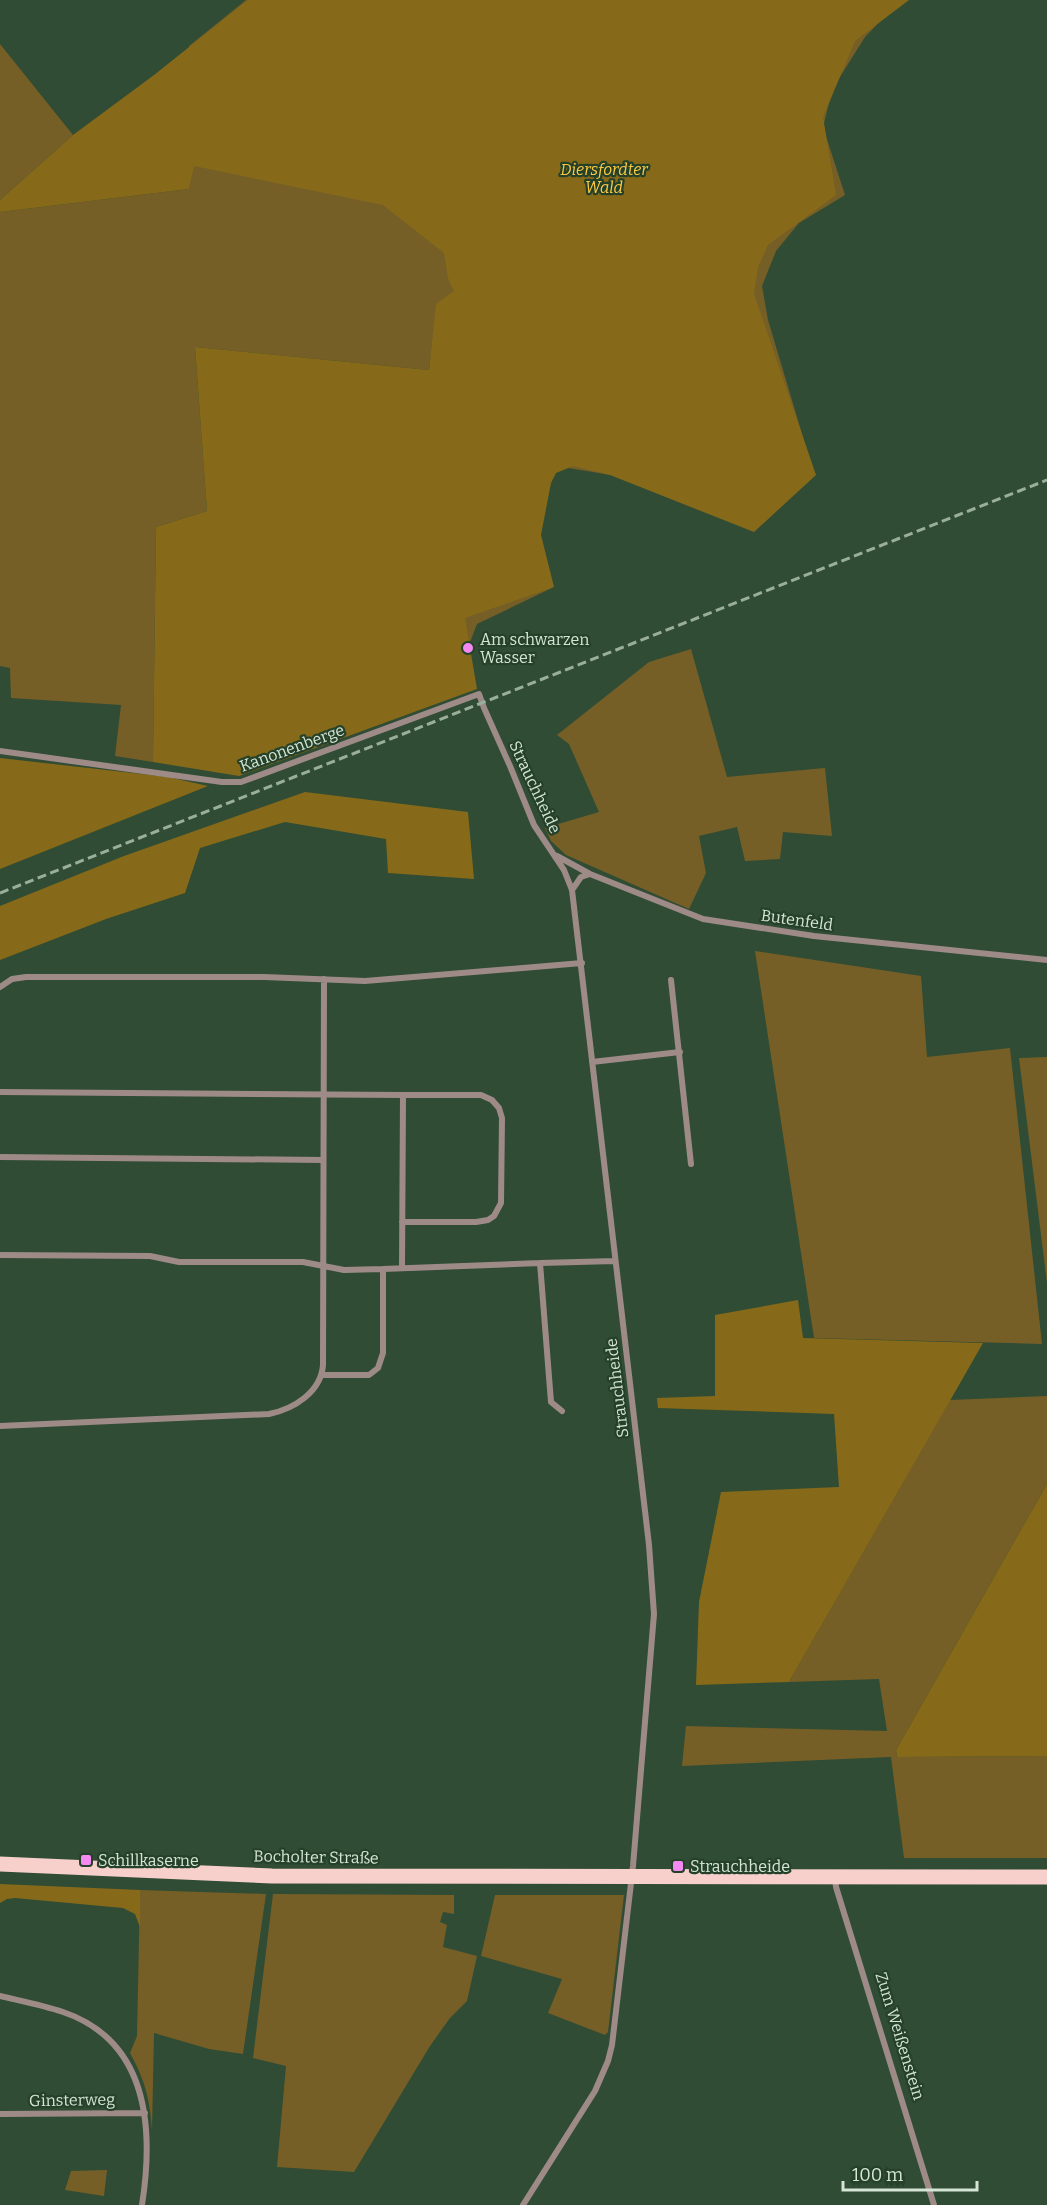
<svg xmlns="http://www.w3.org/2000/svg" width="1047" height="2205" viewBox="0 0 1047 2205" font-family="Bitter,serif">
<rect width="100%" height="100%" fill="#304c34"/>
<!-- green -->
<path fill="#755f27" d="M 246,0 L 901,0 L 865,37 L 838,80 L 829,103 L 823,127 L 845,195 L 799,223 L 776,251 L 762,286 L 768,320 L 814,474 L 617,476 L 550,465 L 540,537 L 552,588 L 477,624 L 467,650 L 436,310 L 429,370 L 195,347 L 207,511 L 156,527 L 153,762 L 115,756 L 121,705 L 11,698 L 10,668 L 0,666 L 0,212 L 189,189 L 193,166 L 195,166 L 189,46 Z
M 0,44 L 73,135 L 0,200 Z
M 691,649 L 727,777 L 825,768 L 832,836 L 783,832 L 780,859 L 745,861 L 737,827 L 699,836 L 706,873 L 689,909 L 566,855 L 551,841 L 545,828 L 599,812 L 569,744 L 557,735 L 649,662 Z
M 755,951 L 921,976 L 927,1057 L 1010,1048 L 1042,1344 L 814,1338 Z
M 1047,1057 L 1047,1283 L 1019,1058 Z
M 1047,1396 L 1047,1484 L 896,1750 L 897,1757 L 1047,1756 L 1047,1858 L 904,1858 L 891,1757 L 682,1766 L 686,1726 L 887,1731 L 879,1679 L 789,1682 L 950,1400 Z
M 140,1890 L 266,1894 L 243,2054 L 209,2049 L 154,2033 L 152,2130 C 150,2100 145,2080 130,2053 L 137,2036 Z
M 273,1894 L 454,1895 L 454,1914 L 443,1912 L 440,1922 L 447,1925 L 443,1947 L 477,1956 L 467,2001 L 450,2018 L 430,2046 L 354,2172 L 277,2167 L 286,2066 L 253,2058 Z
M 495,1895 L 624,1895 L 608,2032 L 605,2035 L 548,2013 L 562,1979 L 481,1956 Z
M 107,2170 L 104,2196 L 65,2190 L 71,2171 Z"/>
<!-- forest -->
<path fill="#876a19" d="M 248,0 L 909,0 L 855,41 L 823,117 L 836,195 L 768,245 L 758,267 L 754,294 L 816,475 L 754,532 L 610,475 L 573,466 L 556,473 L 551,483 L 541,535 L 554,587 L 465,618 L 477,689 L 239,776 L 153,762 L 156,527 L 207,511 L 195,347 L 429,370 L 436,304 L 454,291 L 448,278 L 444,253 L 383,205 L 194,166 L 189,189 L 0,212 L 0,200 L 73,135 L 154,75 Z
M 0,758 L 168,777 L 208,786 L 0,869 Z
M 305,792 L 468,812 L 474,879 L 388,873 L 386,839 L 285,822 L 200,848 L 185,893 L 106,919 L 0,960 L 0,906 L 124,856 Z
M 798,1300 L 803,1338 L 983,1343 L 789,1682 L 696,1685 L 699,1602 L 721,1492 L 839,1487 L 834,1414 L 658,1408 L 657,1398 L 715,1396 L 715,1315 Z
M 1047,1484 L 1047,1756 L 897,1757 L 896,1750 Z
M 0,1884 L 140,1890 L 140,1927 L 135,1914 L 123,1908 L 15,1898 L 7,1899 L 0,1903 Z"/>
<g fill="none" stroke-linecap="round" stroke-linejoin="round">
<!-- minor -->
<path stroke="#9e8b88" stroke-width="6" d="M 0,751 L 222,782 L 241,782 L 479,694 L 484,708 L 510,766 L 534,825 L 564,870 L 572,890 L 649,1545 L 654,1614 L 633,1866 L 612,2045 L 608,2061 L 595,2091 L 523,2205
M 557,856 L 590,874 L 703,919 L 814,936 L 1047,960
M 572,890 L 581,877 L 590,874
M 671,980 L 691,1164
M 0,987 L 12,979 L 26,977 L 264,977 L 365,981 L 582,963
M 592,1062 L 680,1052
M 0,1092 L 403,1095 L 402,1268
M 0,1157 L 323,1160
M 402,1222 L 476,1222 L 488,1220 L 494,1216 L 501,1203 L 502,1118 L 499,1108 L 492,1100 L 481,1095 L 403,1095
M 0,1255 L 150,1256 L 179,1262 L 303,1262 L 344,1270 L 383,1269 L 383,1353 L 378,1368 L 369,1375 L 322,1375
M 383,1269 L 540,1263
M 562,1411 L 551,1402 L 540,1263 L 615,1261
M 0,1426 L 269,1414 C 294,1409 321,1392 323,1365 L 324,979
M 835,1878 L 836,1887 L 934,2205
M 0,1996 C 21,2001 42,2005 63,2012 C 148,2041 154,2128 142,2205
M 0,2114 L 145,2113"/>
<!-- primary -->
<path stroke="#f8d0cb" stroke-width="15" d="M 0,1864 L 272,1876 L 1047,1877"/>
<!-- rail -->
<path stroke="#9aae9c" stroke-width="3" stroke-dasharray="9 4.5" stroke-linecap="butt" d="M 0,893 L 1047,480"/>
</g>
<!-- markers -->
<g fill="#f389f1" stroke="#25412a" stroke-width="2">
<circle cx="468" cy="648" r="6"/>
<rect x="80" y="1854" width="12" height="12" rx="3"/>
<rect x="672" y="1860" width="12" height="12" rx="3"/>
</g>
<g text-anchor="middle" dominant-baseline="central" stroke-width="4.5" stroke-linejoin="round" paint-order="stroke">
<!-- park labels -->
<g font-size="16" font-style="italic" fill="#fcca41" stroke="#25412a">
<text x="604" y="169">Diersfordter<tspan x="604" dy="18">Wald</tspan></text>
</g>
<!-- poi labels -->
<g font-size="16" fill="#d4e4d5" stroke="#25412a" text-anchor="start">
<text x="480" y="639">Am schwarzen<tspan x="480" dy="18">Wasser</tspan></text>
<text x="98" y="1860">Schillkaserne</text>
<text x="690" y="1866">Strauchheide</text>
</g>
<!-- street labels -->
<g font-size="16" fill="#d4e4d5" stroke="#25412a">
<text transform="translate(292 748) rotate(-20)">Kanonenberge</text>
<text transform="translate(535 787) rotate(65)">Strauchheide</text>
<text transform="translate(797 920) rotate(8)">Butenfeld</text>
<text transform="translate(617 1388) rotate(-97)">Strauchheide</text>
<text transform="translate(316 1857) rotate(1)">Bocholter Straße</text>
<text transform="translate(900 2036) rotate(73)">Zum Weißenstein</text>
<text transform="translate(72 2100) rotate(-1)">Ginsterweg</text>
</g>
</g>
<!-- scale -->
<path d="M843 2181v9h134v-9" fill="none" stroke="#d4e4d5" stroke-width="3"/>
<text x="852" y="2181" font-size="18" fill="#d4e4d5" stroke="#25412a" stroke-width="4.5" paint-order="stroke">100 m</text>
</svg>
